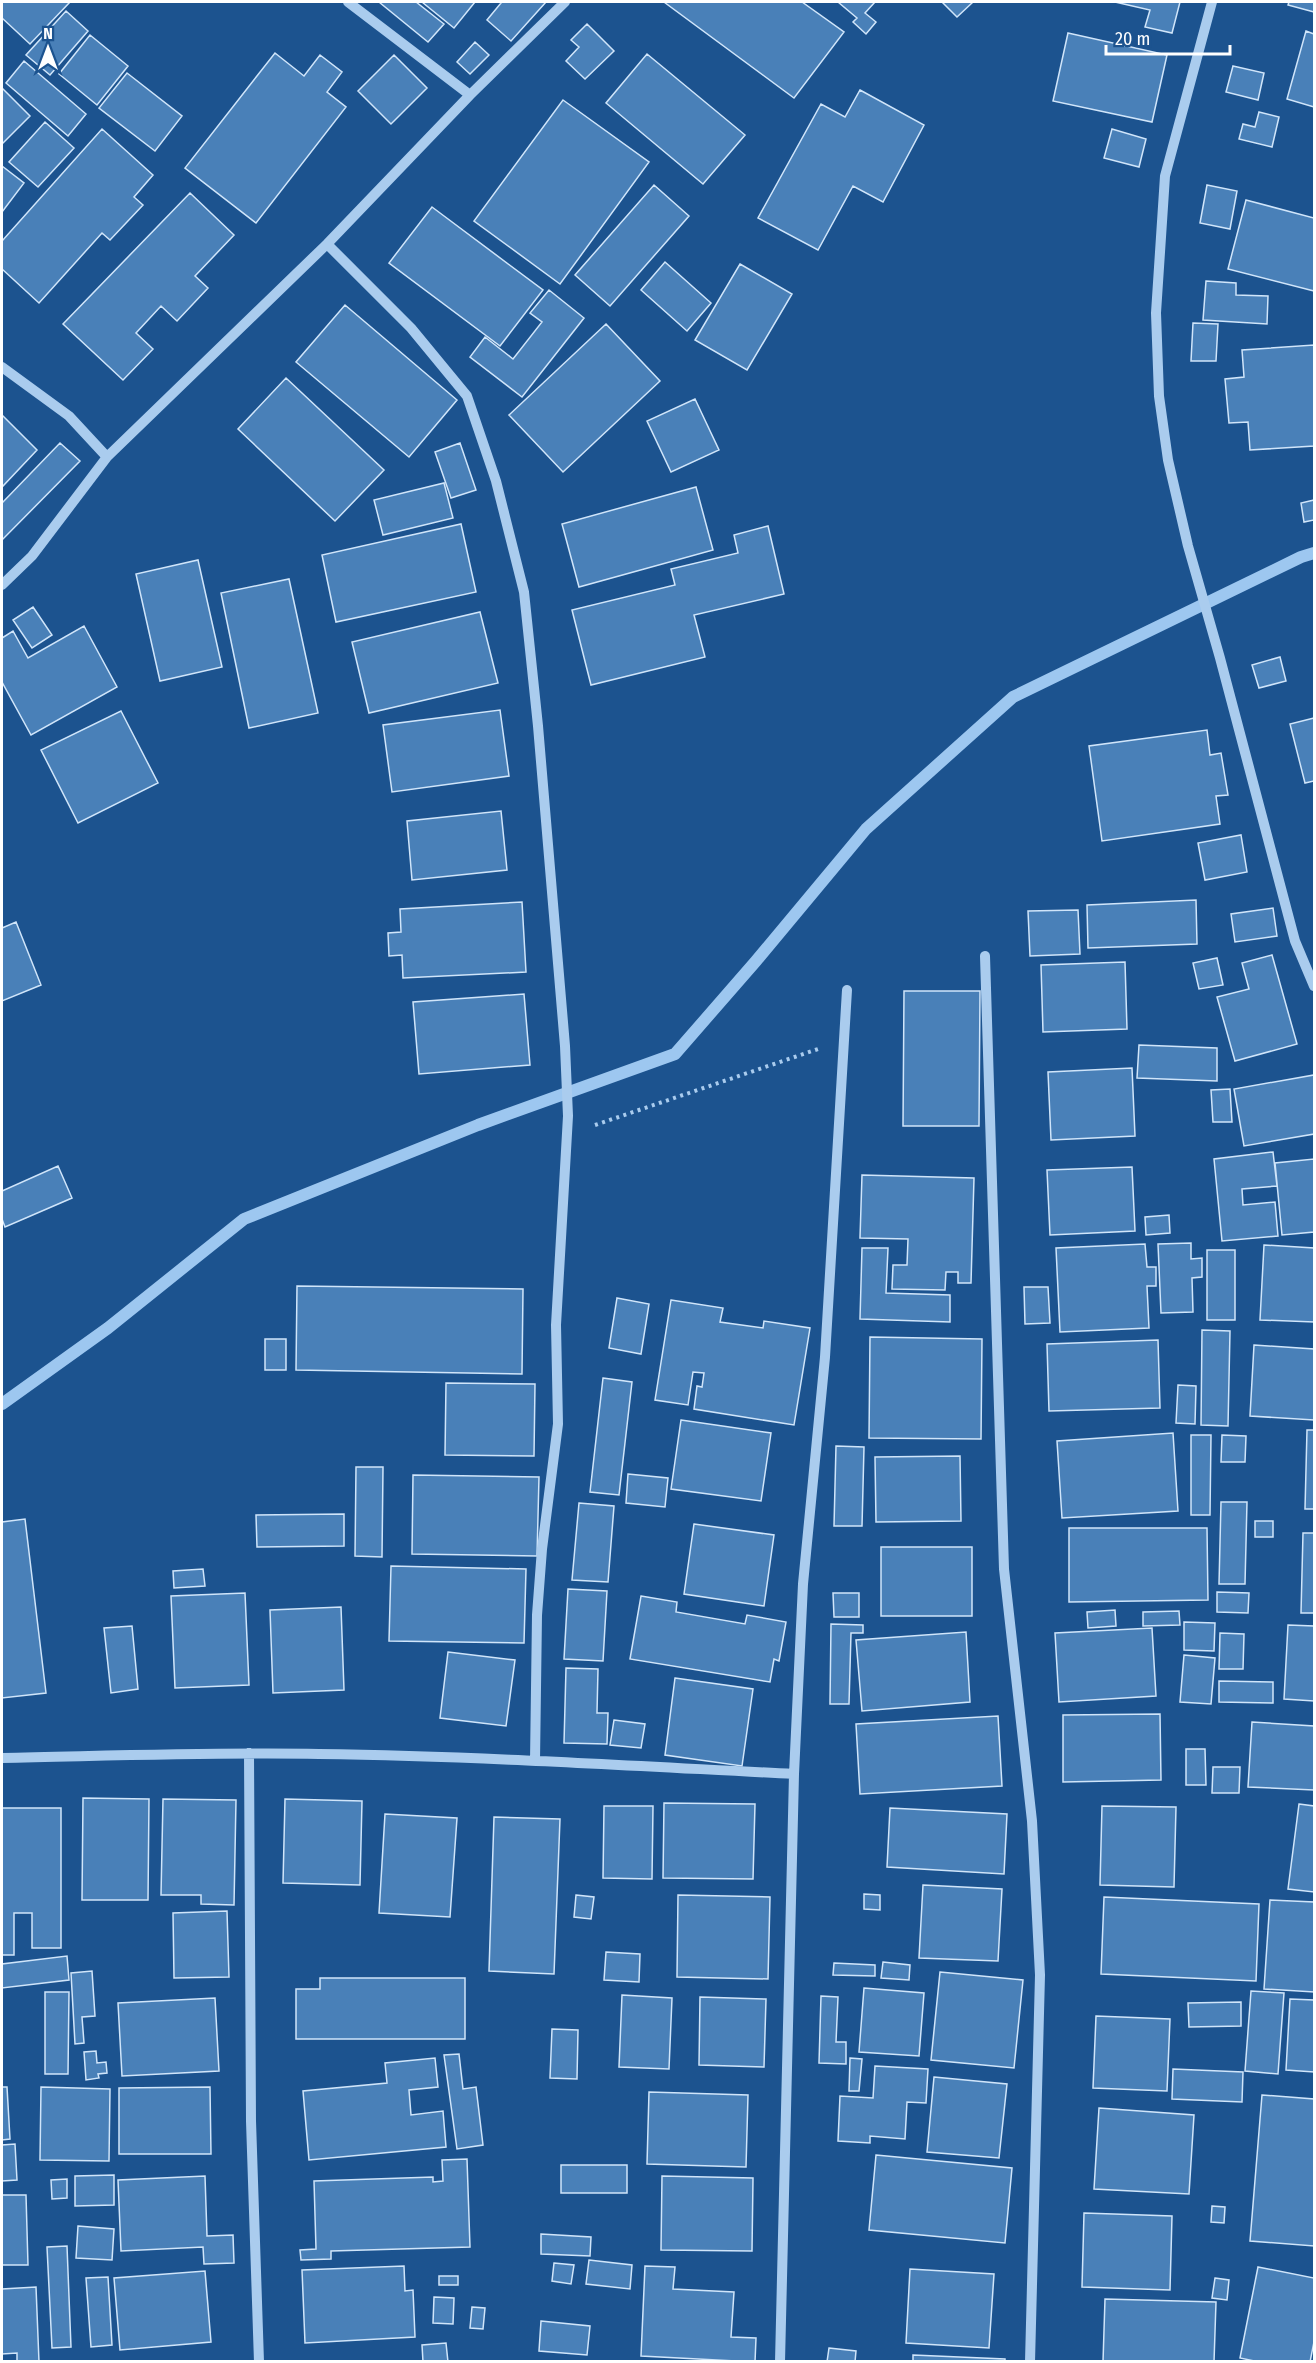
<svg xmlns="http://www.w3.org/2000/svg" width="1316" height="2363" viewBox="0 0 1316 2363" font-family="'Fira Sans Condensed',sans-serif">
<rect width="100%" height="100%" fill="#1c538f"/>
<g fill="none" stroke-linecap="round" stroke-linejoin="round">
<!-- stream -->
<path stroke="#9dc7f0" stroke-width="12" d="M 2,1404 L 108,1328 L 244,1219 L 478,1125 L 675,1054 L 756,961 L 866,829 L 1013,697 L 1301,557 L 1314,553"/>
</g>
<!-- building -->
<path fill="#4980b8" stroke="#d0e5fa" stroke-width="1.5" d="M 2,2 L 70,2 L 30,44 L 2,18 Z
M 379,2 L 416,2 L 444,24 L 428,42 Z
M 422,2 L 475,2 L 454,28 Z
M 499,2 L 546,2 L 511,41 L 487,20 L 501,3 Z
M 664,2 L 802,2 L 844,32 L 794,98 Z
M 838,2 L 875,2 L 865,13 L 876,22 L 866,34 L 853,22 L 857,18 Z
M 942,2 L 973,2 L 957,17 Z
M 1115,2 L 1180,2 L 1172,33 L 1145,27 L 1150,10 Z
M 1289,2 L 1314,2 L 1314,12 L 1288,5 Z
M 66,11 L 88,31 L 50,75 L 26,55 Z
M 587,24 L 614,51 L 585,79 L 566,61 L 579,47 L 571,40 Z
M 1306,31 L 1314,34 L 1314,107 L 1287,99 Z
M 1068,33 L 1167,55 L 1152,122 L 1053,101 Z
M 90,35 L 128,66 L 97,105 L 59,74 Z
M 475,42 L 489,55 L 470,74 L 457,62 Z
M 275,53 L 304,76 L 320,55 L 342,72 L 327,92 L 346,107 L 256,223 L 185,168 Z
M 647,54 L 745,135 L 703,184 L 606,103 Z
M 394,55 L 427,88 L 391,124 L 358,91 Z
M 24,61 L 86,114 L 68,136 L 6,83 Z
M 1233,66 L 1264,73 L 1258,100 L 1226,92 Z
M 127,73 L 182,116 L 155,151 L 99,108 Z
M 2,88 L 30,116 L 2,144 Z
M 860,90 L 924,125 L 883,202 L 853,186 L 818,250 L 758,218 L 821,104 L 845,117 Z
M 563,100 L 649,162 L 560,284 L 474,221 Z
M 1259,112 L 1279,117 L 1272,147 L 1239,139 L 1243,124 L 1255,127 Z
M 45,122 L 74,148 L 38,187 L 9,162 Z
M 102,129 L 153,175 L 134,197 L 143,205 L 110,240 L 102,233 L 39,303 L 2,269 L 2,241 Z
M 1112,129 L 1146,139 L 1139,167 L 1104,158 Z
M 2,166 L 24,183 L 2,212 Z
M 654,185 L 689,216 L 610,306 L 575,275 Z
M 1207,185 L 1237,191 L 1230,229 L 1200,223 Z
M 190,193 L 234,235 L 195,276 L 208,288 L 177,321 L 161,306 L 136,333 L 153,349 L 123,380 L 63,324 Z
M 1246,200 L 1314,218 L 1314,291 L 1228,269 Z
M 432,207 L 543,290 L 500,346 L 389,263 Z
M 665,262 L 711,303 L 687,331 L 641,290 Z
M 740,264 L 792,294 L 747,370 L 695,340 Z
M 1206,281 L 1236,283 L 1236,295 L 1268,296 L 1267,324 L 1203,320 Z
M 549,290 L 584,318 L 522,397 L 470,357 L 485,337 L 513,359 L 542,322 L 530,313 Z
M 345,305 L 457,400 L 409,457 L 296,362 Z
M 1193,323 L 1218,324 L 1216,361 L 1191,361 Z
M 606,324 L 660,381 L 563,472 L 509,415 Z
M 1314,345 L 1314,446 L 1250,450 L 1248,422 L 1229,423 L 1225,379 L 1244,377 L 1242,350 Z
M 286,378 L 384,470 L 335,521 L 238,429 Z
M 695,399 L 719,450 L 671,472 L 647,421 Z
M 2,415 L 37,450 L 2,487 Z
M 60,443 L 80,461 L 2,540 L 2,503 Z
M 460,443 L 476,490 L 451,498 L 435,452 Z
M 444,483 L 453,518 L 383,535 L 374,500 Z
M 696,487 L 713,550 L 579,587 L 562,524 Z
M 1314,500 L 1314,520 L 1304,522 L 1301,503 Z
M 461,524 L 476,592 L 336,622 L 322,555 Z
M 768,526 L 784,594 L 694,615 L 705,657 L 591,685 L 572,610 L 675,585 L 671,569 L 738,553 L 734,535 Z
M 198,560 L 222,667 L 160,681 L 136,574 Z
M 289,579 L 318,713 L 249,728 L 221,593 Z
M 33,607 L 52,635 L 32,648 L 13,620 Z
M 480,612 L 498,683 L 369,713 L 352,642 Z
M 84,626 L 117,687 L 31,735 L 2,682 L 2,638 L 13,631 L 28,658 Z
M 1280,657 L 1286,681 L 1259,688 L 1252,665 Z
M 500,710 L 509,776 L 392,792 L 383,725 Z
M 121,711 L 158,783 L 78,823 L 41,750 Z
M 1314,718 L 1314,781 L 1305,783 L 1290,724 Z
M 1207,730 L 1210,755 L 1221,753 L 1228,795 L 1216,796 L 1220,824 L 1102,841 L 1089,746 Z
M 501,811 L 507,870 L 412,880 L 407,821 Z
M 1241,835 L 1247,872 L 1205,880 L 1198,843 Z
M 1196,900 L 1197,944 L 1088,948 L 1087,905 Z
M 522,902 L 526,972 L 403,978 L 402,955 L 389,956 L 388,933 L 401,932 L 400,909 Z
M 1273,908 L 1277,936 L 1235,942 L 1231,914 Z
M 1078,910 L 1080,954 L 1030,956 L 1028,911 Z
M 16,922 L 41,985 L 2,1001 L 2,928 Z
M 1272,955 L 1297,1044 L 1235,1061 L 1217,997 L 1249,989 L 1242,963 Z
M 1217,958 L 1223,985 L 1199,989 L 1193,963 Z
M 1125,962 L 1127,1029 L 1043,1032 L 1041,965 Z
M 904,991 L 980,991 L 979,1126 L 903,1126 Z
M 524,994 L 530,1065 L 419,1074 L 413,1002 Z
M 1139,1045 L 1217,1048 L 1217,1081 L 1137,1078 Z
M 1132,1068 L 1135,1136 L 1051,1140 L 1048,1072 Z
M 1314,1075 L 1314,1134 L 1244,1146 L 1234,1089 Z
M 1230,1089 L 1232,1122 L 1213,1122 L 1211,1090 Z
M 1273,1152 L 1277,1186 L 1242,1189 L 1243,1205 L 1275,1202 L 1278,1236 L 1222,1241 L 1214,1159 Z
M 1314,1159 L 1314,1232 L 1282,1235 L 1275,1163 Z
M 58,1166 L 72,1198 L 5,1227 L 2,1219 L 2,1191 Z
M 1132,1167 L 1135,1231 L 1050,1235 L 1047,1170 Z
M 862,1175 L 974,1178 L 971,1283 L 958,1283 L 958,1272 L 946,1272 L 945,1290 L 892,1289 L 893,1265 L 907,1265 L 908,1239 L 860,1238 Z
M 1169,1215 L 1170,1233 L 1146,1235 L 1145,1217 Z
M 1191,1243 L 1191,1259 L 1202,1258 L 1202,1277 L 1192,1278 L 1193,1312 L 1161,1313 L 1158,1244 Z
M 1145,1244 L 1147,1267 L 1156,1267 L 1156,1286 L 1147,1286 L 1149,1328 L 1060,1332 L 1056,1248 Z
M 1264,1245 L 1314,1248 L 1314,1322 L 1260,1320 Z
M 862,1248 L 888,1248 L 886,1293 L 950,1295 L 950,1322 L 860,1319 Z
M 1207,1250 L 1235,1250 L 1235,1320 L 1207,1320 Z
M 297,1286 L 523,1289 L 522,1374 L 296,1370 Z
M 1024,1287 L 1048,1287 L 1050,1323 L 1025,1324 Z
M 617,1298 L 649,1304 L 641,1354 L 609,1348 Z
M 671,1300 L 723,1308 L 720,1322 L 763,1328 L 764,1321 L 810,1328 L 794,1425 L 694,1409 L 697,1386 L 702,1387 L 704,1373 L 693,1372 L 688,1405 L 655,1400 Z
M 1202,1330 L 1230,1331 L 1228,1426 L 1201,1425 Z
M 870,1337 L 982,1339 L 981,1439 L 869,1438 Z
M 265,1339 L 286,1339 L 286,1370 L 265,1370 Z
M 1158,1340 L 1160,1408 L 1049,1411 L 1047,1344 Z
M 1254,1345 L 1314,1349 L 1314,1420 L 1250,1416 Z
M 603,1378 L 632,1382 L 619,1495 L 590,1492 Z
M 446,1383 L 535,1384 L 534,1456 L 445,1455 Z
M 1178,1385 L 1196,1386 L 1195,1424 L 1176,1423 Z
M 681,1420 L 771,1433 L 761,1501 L 671,1489 Z
M 1307,1430 L 1314,1430 L 1314,1509 L 1305,1509 Z
M 1173,1433 L 1178,1511 L 1062,1518 L 1057,1441 Z
M 1191,1435 L 1211,1435 L 1210,1515 L 1191,1515 Z
M 1222,1435 L 1246,1436 L 1245,1462 L 1221,1462 Z
M 836,1446 L 864,1447 L 862,1526 L 834,1526 Z
M 960,1456 L 961,1521 L 876,1522 L 875,1457 Z
M 356,1467 L 383,1467 L 382,1557 L 355,1556 Z
M 628,1474 L 668,1478 L 665,1507 L 626,1503 Z
M 413,1475 L 539,1477 L 537,1556 L 412,1554 Z
M 1221,1502 L 1247,1502 L 1245,1584 L 1219,1584 Z
M 579,1503 L 614,1506 L 608,1582 L 572,1580 Z
M 344,1514 L 344,1546 L 257,1547 L 256,1515 Z
M 25,1519 L 46,1693 L 2,1698 L 2,1522 Z
M 1255,1521 L 1273,1521 L 1273,1537 L 1255,1537 Z
M 694,1524 L 774,1535 L 764,1606 L 684,1594 Z
M 1069,1528 L 1207,1528 L 1208,1600 L 1069,1602 Z
M 1303,1533 L 1314,1533 L 1314,1613 L 1301,1613 Z
M 881,1547 L 972,1547 L 972,1616 L 881,1616 Z
M 391,1566 L 526,1569 L 524,1643 L 389,1641 Z
M 203,1569 L 205,1586 L 174,1588 L 173,1571 Z
M 568,1589 L 607,1591 L 603,1661 L 564,1659 Z
M 1217,1592 L 1249,1593 L 1248,1613 L 1217,1612 Z
M 245,1593 L 249,1685 L 175,1688 L 171,1596 Z
M 833,1593 L 859,1593 L 859,1617 L 834,1617 Z
M 641,1596 L 677,1602 L 676,1612 L 745,1624 L 747,1615 L 786,1622 L 779,1661 L 774,1659 L 770,1682 L 630,1659 Z
M 341,1607 L 344,1690 L 273,1693 L 270,1610 Z
M 1115,1610 L 1116,1626 L 1088,1628 L 1087,1612 Z
M 1179,1611 L 1180,1625 L 1143,1626 L 1143,1612 Z
M 1184,1622 L 1215,1623 L 1214,1651 L 1184,1650 Z
M 831,1624 L 863,1625 L 863,1633 L 851,1633 L 849,1704 L 830,1704 Z
M 1288,1625 L 1314,1626 L 1314,1701 L 1284,1699 Z
M 132,1626 L 138,1689 L 111,1693 L 104,1628 Z
M 1152,1628 L 1156,1696 L 1059,1702 L 1055,1633 Z
M 966,1632 L 970,1702 L 862,1711 L 856,1640 Z
M 1220,1633 L 1244,1634 L 1243,1669 L 1219,1669 Z
M 448,1652 L 515,1660 L 506,1726 L 440,1718 Z
M 1184,1655 L 1215,1658 L 1211,1704 L 1180,1702 Z
M 566,1668 L 598,1669 L 597,1713 L 608,1713 L 607,1744 L 564,1743 Z
M 675,1678 L 753,1689 L 742,1766 L 665,1755 Z
M 1219,1681 L 1273,1682 L 1273,1703 L 1219,1702 Z
M 1160,1714 L 1161,1780 L 1063,1782 L 1063,1715 Z
M 998,1716 L 1002,1786 L 860,1794 L 856,1724 Z
M 614,1720 L 645,1724 L 641,1748 L 610,1745 Z
M 1252,1722 L 1314,1726 L 1314,1790 L 1248,1787 Z
M 1186,1749 L 1205,1749 L 1206,1785 L 1186,1785 Z
M 1213,1767 L 1240,1767 L 1239,1793 L 1212,1793 Z
M 83,1798 L 149,1799 L 148,1900 L 82,1900 Z
M 163,1799 L 236,1800 L 234,1905 L 201,1904 L 201,1895 L 161,1895 Z
M 285,1799 L 362,1801 L 360,1885 L 283,1883 Z
M 664,1803 L 755,1804 L 753,1879 L 663,1878 Z
M 1299,1804 L 1314,1806 L 1314,1892 L 1288,1889 Z
M 604,1806 L 653,1806 L 652,1879 L 603,1878 Z
M 1102,1806 L 1176,1807 L 1174,1887 L 1100,1885 Z
M 2,1808 L 61,1808 L 61,1948 L 32,1948 L 32,1913 L 14,1913 L 14,1955 L 2,1955 Z
M 890,1808 L 1007,1814 L 1004,1874 L 887,1867 Z
M 385,1814 L 457,1818 L 450,1917 L 379,1913 Z
M 494,1817 L 560,1819 L 554,1974 L 489,1971 Z
M 923,1885 L 1002,1889 L 998,1961 L 919,1958 Z
M 864,1894 L 880,1895 L 880,1910 L 864,1909 Z
M 576,1895 L 594,1897 L 591,1919 L 574,1917 Z
M 678,1895 L 770,1897 L 768,1979 L 677,1977 Z
M 1104,1897 L 1259,1904 L 1256,1981 L 1101,1974 Z
M 1270,1900 L 1314,1902 L 1314,1992 L 1264,1989 Z
M 227,1911 L 229,1977 L 174,1978 L 173,1913 Z
M 606,1952 L 640,1954 L 639,1982 L 604,1980 Z
M 67,1956 L 69,1980 L 2,1988 L 2,1964 Z
M 883,1962 L 910,1965 L 909,1980 L 881,1978 Z
M 834,1963 L 875,1965 L 875,1976 L 833,1975 Z
M 92,1971 L 95,2016 L 82,2017 L 84,2043 L 75,2044 L 71,1973 Z
M 940,1972 L 1023,1980 L 1014,2068 L 931,2060 Z
M 320,1978 L 465,1978 L 465,2039 L 296,2039 L 296,1989 L 320,1989 Z
M 864,1988 L 924,1993 L 919,2056 L 859,2052 Z
M 1251,1991 L 1284,1993 L 1278,2074 L 1245,2071 Z
M 45,1992 L 69,1992 L 68,2074 L 45,2074 Z
M 622,1995 L 672,1998 L 669,2069 L 619,2067 Z
M 821,1996 L 838,1997 L 836,2042 L 846,2042 L 846,2064 L 819,2063 Z
M 700,1997 L 766,1999 L 764,2067 L 699,2065 Z
M 215,1998 L 219,2071 L 122,2076 L 118,2003 Z
M 1290,1999 L 1314,2000 L 1314,2072 L 1286,2070 Z
M 1241,2002 L 1241,2026 L 1189,2027 L 1188,2003 Z
M 1096,2016 L 1170,2019 L 1167,2091 L 1093,2088 Z
M 552,2029 L 578,2030 L 577,2079 L 550,2078 Z
M 96,2051 L 97,2063 L 106,2062 L 107,2073 L 98,2074 L 99,2078 L 86,2080 L 84,2052 Z
M 459,2054 L 463,2089 L 476,2087 L 483,2145 L 457,2149 L 444,2055 Z
M 435,2058 L 438,2087 L 409,2090 L 411,2115 L 443,2111 L 446,2147 L 309,2160 L 303,2091 L 387,2083 L 385,2063 Z
M 850,2058 L 862,2059 L 859,2091 L 849,2091 Z
M 875,2066 L 928,2069 L 926,2103 L 907,2102 L 905,2139 L 870,2136 L 870,2143 L 838,2141 L 840,2096 L 873,2098 Z
M 1173,2069 L 1243,2072 L 1242,2102 L 1172,2099 Z
M 934,2077 L 1007,2084 L 999,2158 L 927,2152 Z
M 2,2087 L 7,2087 L 10,2139 L 2,2140 Z
M 41,2087 L 110,2089 L 109,2161 L 40,2160 Z
M 210,2087 L 211,2154 L 119,2154 L 119,2088 Z
M 649,2092 L 748,2095 L 746,2167 L 647,2164 Z
M 1262,2095 L 1314,2099 L 1314,2246 L 1250,2241 Z
M 1099,2108 L 1194,2115 L 1189,2194 L 1094,2189 Z
M 15,2144 L 17,2180 L 2,2181 L 2,2145 Z
M 876,2155 L 1012,2168 L 1005,2243 L 869,2230 Z
M 467,2159 L 470,2247 L 331,2251 L 331,2259 L 301,2260 L 300,2250 L 316,2249 L 314,2181 L 433,2177 L 433,2182 L 443,2181 L 442,2160 Z
M 561,2165 L 627,2165 L 627,2193 L 561,2193 Z
M 114,2175 L 114,2205 L 75,2206 L 75,2176 Z
M 205,2176 L 207,2236 L 233,2235 L 234,2263 L 204,2264 L 203,2247 L 121,2251 L 118,2180 Z
M 662,2176 L 753,2178 L 752,2251 L 661,2250 Z
M 67,2179 L 67,2198 L 52,2199 L 51,2180 Z
M 2,2195 L 26,2195 L 28,2265 L 2,2265 Z
M 1212,2206 L 1225,2207 L 1224,2223 L 1211,2222 Z
M 1084,2213 L 1172,2216 L 1170,2290 L 1082,2287 Z
M 78,2226 L 114,2229 L 112,2260 L 76,2258 Z
M 541,2234 L 591,2237 L 590,2256 L 541,2254 Z
M 67,2246 L 71,2347 L 52,2348 L 47,2247 Z
M 589,2260 L 632,2265 L 630,2289 L 586,2284 Z
M 554,2263 L 574,2265 L 571,2284 L 552,2281 Z
M 404,2266 L 405,2291 L 413,2290 L 415,2337 L 305,2343 L 302,2270 Z
M 645,2266 L 675,2267 L 673,2289 L 734,2292 L 731,2337 L 756,2338 L 755,2362 L 641,2356 Z
M 1258,2267 L 1314,2278 L 1314,2342 L 1310,2362 L 1259,2362 L 1240,2358 Z
M 910,2269 L 994,2274 L 989,2348 L 906,2343 Z
M 205,2271 L 211,2342 L 120,2350 L 114,2278 Z
M 439,2276 L 458,2276 L 458,2285 L 439,2285 Z
M 108,2277 L 112,2345 L 91,2347 L 86,2278 Z
M 1215,2278 L 1229,2280 L 1227,2300 L 1212,2298 Z
M 36,2287 L 39,2362 L 17,2362 L 17,2353 L 2,2354 L 2,2289 Z
M 434,2297 L 454,2298 L 453,2324 L 433,2323 Z
M 1105,2299 L 1216,2302 L 1214,2362 L 1103,2362 Z
M 472,2307 L 485,2308 L 483,2329 L 470,2328 Z
M 541,2321 L 590,2326 L 587,2355 L 539,2351 Z
M 446,2343 L 448,2362 L 423,2362 L 422,2345 Z
M 829,2348 L 856,2351 L 855,2362 L 827,2362 Z
M 913,2355 L 1005,2359 L 1005,2362 L 913,2362 Z"/>
<g fill="none" stroke-linecap="round" stroke-linejoin="round">
<!-- path -->
<path stroke="#ace" stroke-width="4" stroke-dasharray="3 4.5" stroke-linecap="butt" d="M 595,1125 L 818,1049"/>
<!-- minor -->
<path stroke="#ace" stroke-width="10" d="M 348,2 L 470,95
M 1212,2 L 1165,176 L 1156,313 L 1159,396 L 1168,460 L 1188,546 L 1220,658 L 1295,941 L 1314,986
M 327,244 L 411,328 L 467,396 L 496,481 L 524,592 L 538,726 L 565,1046 L 568,1116 L 556,1325 L 558,1424 L 542,1549 L 537,1615 L 535,1761
M 2,367 L 69,416 L 107,457
M 2,585 L 32,556 L 107,457 L 327,244 L 470,95 L 565,2
M 985,956 L 1004,1569 L 1032,1821 L 1040,1975 L 1030,2362
M 249,1753 L 251,2121 L 259,2362
M 2,1758 C 107,1756 213,1752 319,1754 C 477,1756 636,1766 794,1774 L 780,2362
M 794,1774 L 803,1584 L 825,1357 L 847,990"/>
</g>
<!-- border -->
<rect width="1316" height="2363" fill="none" stroke="#ffffff" stroke-width="6"/>
<!-- north arrow -->
<g transform="translate(48 48)" stroke="#1c538f" stroke-width="4.5" paint-order="stroke">
<path d="M0-4.5L10 22L0 15L-10 22Z" fill="#ffffff"/>
<text y="-9" font-size="16" font-weight="bold" text-anchor="middle" fill="#ffffff">N</text>
</g>
<!-- scale -->
<path d="M1106 45v9h124v-9" fill="none" stroke="#ffffff" stroke-width="3"/>
<text x="1115" y="45" font-size="18" fill="#ffffff" stroke="#1c538f" stroke-width="4.5" paint-order="stroke">20 m</text>
</svg>
